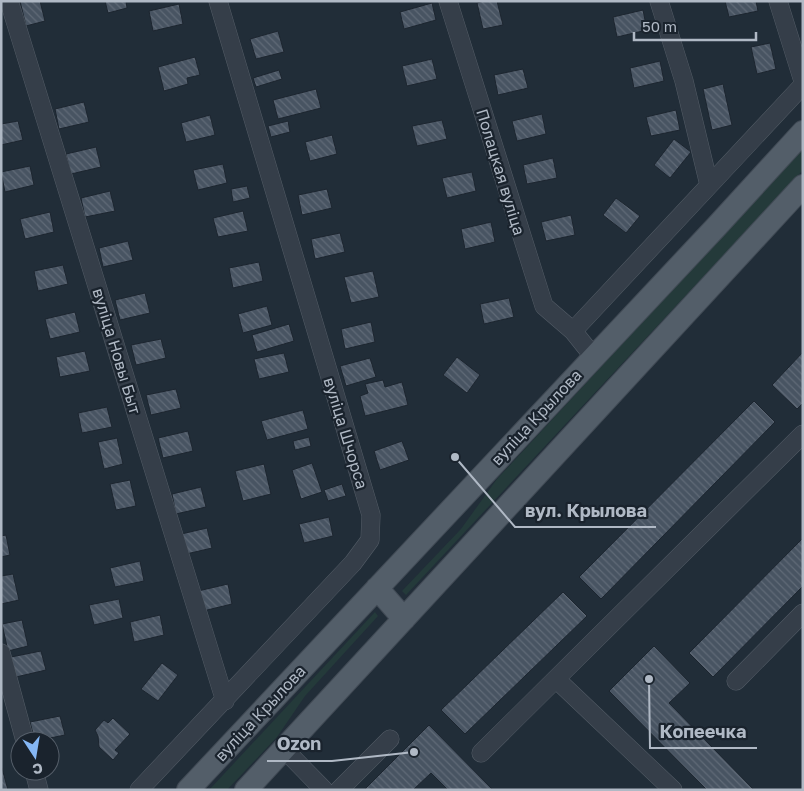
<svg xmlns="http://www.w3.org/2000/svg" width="804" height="791" viewBox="0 0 804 791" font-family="'Golos Text',sans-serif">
<defs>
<pattern id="building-back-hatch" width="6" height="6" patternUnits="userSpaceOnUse" patternTransform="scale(1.25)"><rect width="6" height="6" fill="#485462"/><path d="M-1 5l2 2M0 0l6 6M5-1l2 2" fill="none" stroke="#606a77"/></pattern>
</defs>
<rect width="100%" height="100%" fill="#212d38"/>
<!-- grass -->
<path fill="#243a3a" d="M 803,149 L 803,170 L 406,595 L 402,591 L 461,529 L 497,479 Z
M 375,612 L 378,616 L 305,696 L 277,737 L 227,790 L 209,790 Z"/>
<!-- building -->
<path fill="url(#building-back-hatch)" stroke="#1c252f" d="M 20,1 L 40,1 L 45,21 L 26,26 Z
M 105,1 L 126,1 L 127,8 L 108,13 Z
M 484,1 L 497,1 L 503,25 L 483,29 L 477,3 Z
M 725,1 L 756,1 L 758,11 L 729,17 Z
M 432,3 L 436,20 L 404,29 L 400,12 Z
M 179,4 L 183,24 L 153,31 L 149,11 Z
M 643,10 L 647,30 L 617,37 L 613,17 Z
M 278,31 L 284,52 L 256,59 L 250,39 Z
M 770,43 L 776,69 L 757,74 L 751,47 Z
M 195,57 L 200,75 L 187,78 L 188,84 L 164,91 L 158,67 Z
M 432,59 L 437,79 L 407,86 L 402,66 Z
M 660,61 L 664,81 L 634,88 L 630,68 Z
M 523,69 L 528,88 L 498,95 L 494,75 Z
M 279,70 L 282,79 L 256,87 L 253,78 Z
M 723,84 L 732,125 L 712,130 L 703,89 Z
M 316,89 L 321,108 L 278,119 L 273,100 Z
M 84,102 L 89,122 L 59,129 L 55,109 Z
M 676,110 L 680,130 L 651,136 L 646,117 Z
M 542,114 L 546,134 L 517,141 L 512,121 Z
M 210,115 L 215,135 L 186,142 L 181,123 Z
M 442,120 L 447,139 L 417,146 L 412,126 Z
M 18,121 L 23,140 L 1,145 L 1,124 Z
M 288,121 L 290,132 L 271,137 L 268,126 Z
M 332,135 L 337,154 L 310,161 L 305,142 Z
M 674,139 L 691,152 L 670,178 L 654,165 Z
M 96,147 L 101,167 L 71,174 L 66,154 Z
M 553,158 L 557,178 L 527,184 L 523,165 Z
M 223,164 L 227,183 L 198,190 L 193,170 Z
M 30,166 L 34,185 L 5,192 L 1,172 Z
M 472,172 L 476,191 L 447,198 L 442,178 Z
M 247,186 L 250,198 L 233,202 L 231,189 Z
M 327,189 L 332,208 L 302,215 L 298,195 Z
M 110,191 L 115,211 L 85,217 L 81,198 Z
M 616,198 L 640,216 L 626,233 L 603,215 Z
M 243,211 L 248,231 L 218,237 L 213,218 Z
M 50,212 L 54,232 L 25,239 L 20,219 Z
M 571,215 L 575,235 L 546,241 L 541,222 Z
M 491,222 L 495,242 L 465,249 L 461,229 Z
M 340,233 L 345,252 L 315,259 L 311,239 Z
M 128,241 L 133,260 L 103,267 L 99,248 Z
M 259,262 L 263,281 L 233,288 L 229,268 Z
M 63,265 L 68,284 L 38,291 L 34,271 Z
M 373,271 L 379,297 L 351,303 L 344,277 Z
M 145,293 L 150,313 L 120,320 L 115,300 Z
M 509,298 L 514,317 L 484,324 L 480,304 Z
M 267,306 L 272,325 L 243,333 L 238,314 Z
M 75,312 L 80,332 L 50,339 L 45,319 Z
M 371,322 L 375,342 L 345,349 L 341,329 Z
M 289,324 L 294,341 L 257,352 L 252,335 Z
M 161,339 L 166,358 L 136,365 L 131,345 Z
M 85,351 L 90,371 L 60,377 L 56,357 Z
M 803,352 L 803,403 L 797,409 L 772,385 Z
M 284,353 L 289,372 L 259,379 L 254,359 Z
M 457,357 L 480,375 L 467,393 L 443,375 Z
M 370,358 L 376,377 L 346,386 L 340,366 Z
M 383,380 L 385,387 L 402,382 L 408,405 L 365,416 L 360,396 L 368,393 L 365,384 Z
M 176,389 L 181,408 L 151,415 L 146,395 Z
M 754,401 L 775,422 L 601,599 L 579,577 Z
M 107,407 L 112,427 L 82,433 L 78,413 Z
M 303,410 L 308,429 L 267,440 L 261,421 Z
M 188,431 L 193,451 L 163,458 L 158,438 Z
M 309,437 L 311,446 L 295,450 L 293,441 Z
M 117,438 L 123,464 L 104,469 L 98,442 Z
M 402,441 L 409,460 L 380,470 L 374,451 Z
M 312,463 L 322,492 L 301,499 L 292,470 Z
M 264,464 L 271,494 L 243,501 L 235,471 Z
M 130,480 L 136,506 L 116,510 L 110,484 Z
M 342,484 L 346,496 L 328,501 L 324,490 Z
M 201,487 L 206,507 L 176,514 L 172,494 Z
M 329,517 L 333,536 L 304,543 L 299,524 Z
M 207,528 L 212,548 L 182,555 L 177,535 Z
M 6,535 L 10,555 L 1,557 L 1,536 Z
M 803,538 L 803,586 L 713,677 L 689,653 Z
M 140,561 L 144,581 L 115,587 L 110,568 Z
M 13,574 L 19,600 L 1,604 L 1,576 Z
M 228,584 L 232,604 L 203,611 L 198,591 Z
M 563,592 L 587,616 L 465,734 L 441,710 Z
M 119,599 L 123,618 L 94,625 L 89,605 Z
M 160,615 L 164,635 L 134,642 L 130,622 Z
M 22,620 L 28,646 L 8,651 L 2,624 Z
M 654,646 L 690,683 L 669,703 L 754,790 L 707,790 L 609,691 Z
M 41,651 L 46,670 L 16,677 L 11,657 Z
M 162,663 L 178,675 L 158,701 L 141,689 Z
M 60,716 L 65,735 L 35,741 L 30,722 Z
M 113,718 L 130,734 L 115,750 L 119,753 L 113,760 L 99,747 L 98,736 L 95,730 L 104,720 L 108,723 Z
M 429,725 L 493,790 L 448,790 L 431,773 L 413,790 L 364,790 Z
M 2,768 L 8,790 L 1,790 Z"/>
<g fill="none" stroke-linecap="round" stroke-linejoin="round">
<!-- minor casing -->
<g stroke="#535c66" stroke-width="19">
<path id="minor" d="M 9,1 L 225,701
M 448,1 L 544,306 L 573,331 L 593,356
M 659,1 L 684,81 L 709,185
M 778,1 L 803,81
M 573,331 L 803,85
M 1,653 L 25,741
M 556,679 L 673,790
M 736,681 L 803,613
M 284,749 L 324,790
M 481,753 L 803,434
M 34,771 L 39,790
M 139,790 L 353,563 L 370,540 L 371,515 L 218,1
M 339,790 L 390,739"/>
</g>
<!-- major casing -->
<g stroke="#414a55" stroke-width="24">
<path id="major" d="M 377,588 L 404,619
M 188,790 L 717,226 L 803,132
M 246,790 L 803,186"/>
</g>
<!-- minor -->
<use href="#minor" stroke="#353e49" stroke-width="18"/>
<!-- major -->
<use href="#major" stroke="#535e69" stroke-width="22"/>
</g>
<g text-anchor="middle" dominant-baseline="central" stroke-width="4.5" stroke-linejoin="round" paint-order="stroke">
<!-- street labels -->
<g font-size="16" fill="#b0b9c5" stroke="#1a232d">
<text transform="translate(501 172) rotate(73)">Полацкая вуліца</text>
<text transform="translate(117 351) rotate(73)">вуліца Новы Быт</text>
<text transform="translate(536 417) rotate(-47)">вуліца Крылова</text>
<text transform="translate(346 433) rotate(73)">вуліца Шчорса</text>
<text transform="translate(260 713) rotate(-47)">вуліца Крылова</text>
</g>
</g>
<!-- callouts -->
<path fill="none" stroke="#b0b9c5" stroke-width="2" d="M455 457L515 527H656M649 679L650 748H757M414 752L332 761H267"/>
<g fill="#b0b9c5" stroke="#1a232d" stroke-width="2">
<circle cx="455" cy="457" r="5"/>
<circle cx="649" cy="679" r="5"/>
<circle cx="414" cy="752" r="5"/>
</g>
<g font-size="18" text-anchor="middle" font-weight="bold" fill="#b0b9c5" stroke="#1a232d" stroke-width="4.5" stroke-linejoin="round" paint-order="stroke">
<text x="586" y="517">вул. Крылова</text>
<text x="703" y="738">Копеечка</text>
<text x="299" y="750">Ozon</text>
</g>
<!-- border -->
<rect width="804" height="791" fill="none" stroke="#b0b9c5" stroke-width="5"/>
<!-- north arrow -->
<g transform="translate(35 756) rotate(168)"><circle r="24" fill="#1a232d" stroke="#565f6a"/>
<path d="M0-4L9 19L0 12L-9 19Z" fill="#85b7f5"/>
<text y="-8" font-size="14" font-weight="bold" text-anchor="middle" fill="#b0b9c5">С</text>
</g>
<!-- scale -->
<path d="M634 32v8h122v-8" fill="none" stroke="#b0b9c5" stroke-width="2.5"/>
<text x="642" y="32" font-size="15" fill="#b0b9c5" stroke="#1a232d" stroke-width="4" paint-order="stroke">50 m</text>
</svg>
